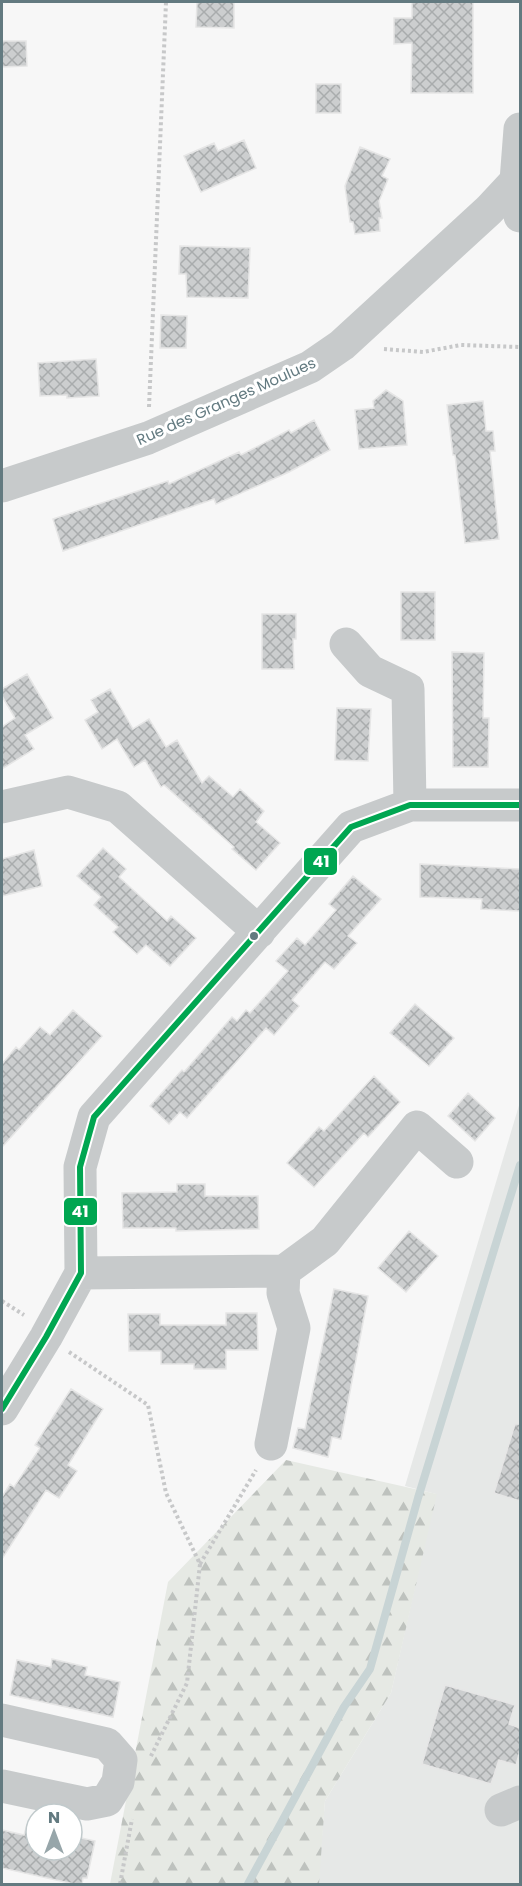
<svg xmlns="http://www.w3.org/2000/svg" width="522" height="1886" viewBox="0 0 522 1886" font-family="Poppins,sans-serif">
<defs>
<pattern id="forest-firs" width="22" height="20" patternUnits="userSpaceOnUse" patternTransform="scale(1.5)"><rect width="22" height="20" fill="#e6e9e4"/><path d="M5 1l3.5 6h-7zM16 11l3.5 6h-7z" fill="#bec2be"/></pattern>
<pattern id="building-cross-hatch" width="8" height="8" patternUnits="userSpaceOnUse" patternTransform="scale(1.5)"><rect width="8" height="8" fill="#cccecf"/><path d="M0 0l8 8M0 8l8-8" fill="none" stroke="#a9acad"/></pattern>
</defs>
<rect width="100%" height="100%" fill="#f7f7f7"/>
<!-- built -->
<path fill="#e6e8e7" d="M 520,1102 L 520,1884 L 318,1884 L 325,1801 L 391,1693 L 436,1494 L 405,1486 Z"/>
<!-- forest -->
<path fill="url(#forest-firs)" d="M 286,1460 L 437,1494 L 391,1693 L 325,1801 L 319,1884 L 110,1884 L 168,1582 Z"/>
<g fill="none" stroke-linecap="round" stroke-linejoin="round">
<!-- stream -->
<path stroke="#c8d4d5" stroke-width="8" d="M 248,1884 L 344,1707 L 370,1669 L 418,1498 L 520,1165"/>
</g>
<!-- building -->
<path fill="url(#building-cross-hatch)" stroke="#e6e6e6" stroke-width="1.5" d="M 197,2 L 234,2 L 234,28 L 196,27 Z
M 412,2 L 473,2 L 473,93 L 411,93 L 412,43 L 394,44 L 394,18 L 412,18 Z
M 2,41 L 26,41 L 27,66 L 2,67 Z
M 316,84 L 341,84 L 341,113 L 316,113 Z
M 244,140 L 256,168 L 201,192 L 184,156 L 214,143 L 218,151 Z
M 360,147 L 390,159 L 382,176 L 388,179 L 379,201 L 382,218 L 379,218 L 380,231 L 355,234 L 353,222 L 350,222 L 345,186 Z
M 180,246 L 250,248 L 248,298 L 187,297 L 186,274 L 179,274 Z
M 161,315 L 187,316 L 186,348 L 160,348 Z
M 96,359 L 99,396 L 67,398 L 67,395 L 40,396 L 38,363 Z
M 386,390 L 403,401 L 407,445 L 359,449 L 355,410 L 374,408 L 373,401 Z
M 483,401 L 486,431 L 493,431 L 495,451 L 490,451 L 499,539 L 465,543 L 455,455 L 453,455 L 447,405 Z
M 314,420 L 330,450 L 289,472 L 216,504 L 214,499 L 63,551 L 53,519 L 168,481 L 169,484 L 239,452 L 241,455 L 289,430 L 291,433 Z
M 401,592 L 435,592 L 435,640 L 401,640 Z
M 262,614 L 296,614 L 296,639 L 293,639 L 294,669 L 262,669 Z
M 452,652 L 484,653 L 483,718 L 489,718 L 488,767 L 453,767 Z
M 27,674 L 53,718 L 25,735 L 34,749 L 2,769 L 2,727 L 15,718 L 2,696 L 2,689 Z
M 110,689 L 133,729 L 149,719 L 166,747 L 177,740 L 202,783 L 209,776 L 233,797 L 240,789 L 264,811 L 256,822 L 280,843 L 256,870 L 232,849 L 234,847 L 164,785 L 161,787 L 145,760 L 134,767 L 117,739 L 102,749 L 85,720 L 98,712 L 91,700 Z
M 337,708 L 371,709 L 368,761 L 335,760 Z
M 103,848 L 126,869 L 119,877 L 167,921 L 171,916 L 196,938 L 170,966 L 146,945 L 137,954 L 113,932 L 118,927 L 94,905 L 101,897 L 77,876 Z
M 34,850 L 42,886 L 2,896 L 2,859 Z
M 420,864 L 520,869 L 520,911 L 481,909 L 482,899 L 420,897 Z
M 353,876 L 381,899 L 348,936 L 357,943 L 334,969 L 325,962 L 292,1000 L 299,1006 L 274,1035 L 266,1028 L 187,1118 L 180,1112 L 169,1124 L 150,1106 L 182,1070 L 184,1072 L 232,1017 L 237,1021 L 246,1010 L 250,1013 L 288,971 L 276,961 L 297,938 L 305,945 L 336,910 L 329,904 Z
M 415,1004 L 454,1038 L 429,1066 L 390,1033 Z
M 73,1010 L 102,1036 L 2,1147 L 2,1064 L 16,1047 L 19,1050 L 40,1027 L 50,1035 Z
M 374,1076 L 400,1102 L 368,1137 L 364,1133 L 314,1187 L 287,1163 L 319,1127 L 324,1131 Z
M 468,1093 L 495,1118 L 475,1141 L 448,1116 Z
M 177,1184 L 205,1184 L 205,1196 L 258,1196 L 259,1229 L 176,1231 L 176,1228 L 123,1228 L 122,1193 L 177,1192 Z
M 409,1231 L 438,1256 L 406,1292 L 378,1268 Z
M 334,1289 L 368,1296 L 341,1439 L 332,1437 L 328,1457 L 293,1448 L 298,1428 L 305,1429 Z
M 226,1313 L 257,1313 L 258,1350 L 226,1350 L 226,1369 L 194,1369 L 194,1364 L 161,1364 L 161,1351 L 129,1351 L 128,1314 L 160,1314 L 160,1325 L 226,1325 Z
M 71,1389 L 103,1409 L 68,1465 L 77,1471 L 59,1498 L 46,1490 L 2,1559 L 2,1497 L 10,1484 L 14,1487 L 40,1448 L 35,1445 Z
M 515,1424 L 520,1424 L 520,1501 L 494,1493 Z
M 52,1659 L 87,1667 L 85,1675 L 120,1682 L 113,1717 L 10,1695 L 17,1660 L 51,1667 Z
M 445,1685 L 515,1705 L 509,1724 L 520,1728 L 520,1751 L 516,1765 L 499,1760 L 491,1784 L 422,1764 Z
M 27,1825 L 36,1828 L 36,1850 L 72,1850 L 72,1836 L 95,1841 L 87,1878 L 83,1878 L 82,1884 L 74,1884 L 2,1868 L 2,1830 L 24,1835 Z"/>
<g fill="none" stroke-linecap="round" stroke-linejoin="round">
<!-- path -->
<path stroke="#c7c8c9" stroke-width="4" stroke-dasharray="3 3" stroke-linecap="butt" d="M 384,349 L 423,352 L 461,345 L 520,347
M 149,407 L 166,2
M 2,1301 L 24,1315
M 69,1352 L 148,1405 L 166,1493 L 200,1564 L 187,1683 L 150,1758
M 200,1564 L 256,1470
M 120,1884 L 132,1819"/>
<!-- minor -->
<path stroke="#c7cacb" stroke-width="33" d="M 520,129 L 516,181 L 520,216
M 2,486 L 148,438 L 310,367 L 342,345 L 489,210 L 516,181
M 346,644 L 370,671 L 408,689 L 410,805
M 2,807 L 68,792 L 118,807 L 259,932
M 81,1273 L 284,1271 L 325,1241 L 417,1127 L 457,1162
M 2,1409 L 46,1337 L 81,1273 L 80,1167 L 94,1117 L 351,827 L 410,805 L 520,805
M 271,1444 L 294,1328 L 283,1293 L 284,1271
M 2,1720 L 107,1744 L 121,1760 L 118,1782 L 107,1800 L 87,1804 L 2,1786
M 501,1810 L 520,1802"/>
<!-- bus-1 casing -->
<g stroke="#fff" stroke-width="10">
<path id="bus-1" d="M 2,1409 L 46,1337 L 81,1273 L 80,1167 L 94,1117 L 351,827 L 410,805 L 520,805"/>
</g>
<!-- bus-1 -->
<use href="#bus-1" stroke="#00a651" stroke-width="6"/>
</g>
<!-- markers -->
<circle fill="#637a80" stroke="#fff" stroke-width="2" cx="254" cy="936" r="5"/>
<g text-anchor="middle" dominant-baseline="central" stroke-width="6" stroke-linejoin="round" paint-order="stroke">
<!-- street labels -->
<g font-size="15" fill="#637a80" stroke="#fff">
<text transform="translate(226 401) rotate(-24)">Rue des Granges Moulues</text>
</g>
</g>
<g stroke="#fff" stroke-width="2">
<rect x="303" y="847" width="35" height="29" rx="6" fill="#00a651"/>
<rect x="63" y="1197" width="35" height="29" rx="6" fill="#00a651"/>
</g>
<g font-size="16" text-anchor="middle" font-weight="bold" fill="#fff">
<text x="321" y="867">41</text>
<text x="80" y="1217">41</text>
</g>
<!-- border -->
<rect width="522" height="1886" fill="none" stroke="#637a80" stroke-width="6"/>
<!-- north arrow -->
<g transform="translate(54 1832)"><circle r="28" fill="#ffffff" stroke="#c1cacc" stroke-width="1.5"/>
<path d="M0-4.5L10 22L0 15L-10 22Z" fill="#97a6aa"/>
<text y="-9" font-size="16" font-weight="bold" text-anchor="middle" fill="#637a80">N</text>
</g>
</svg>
